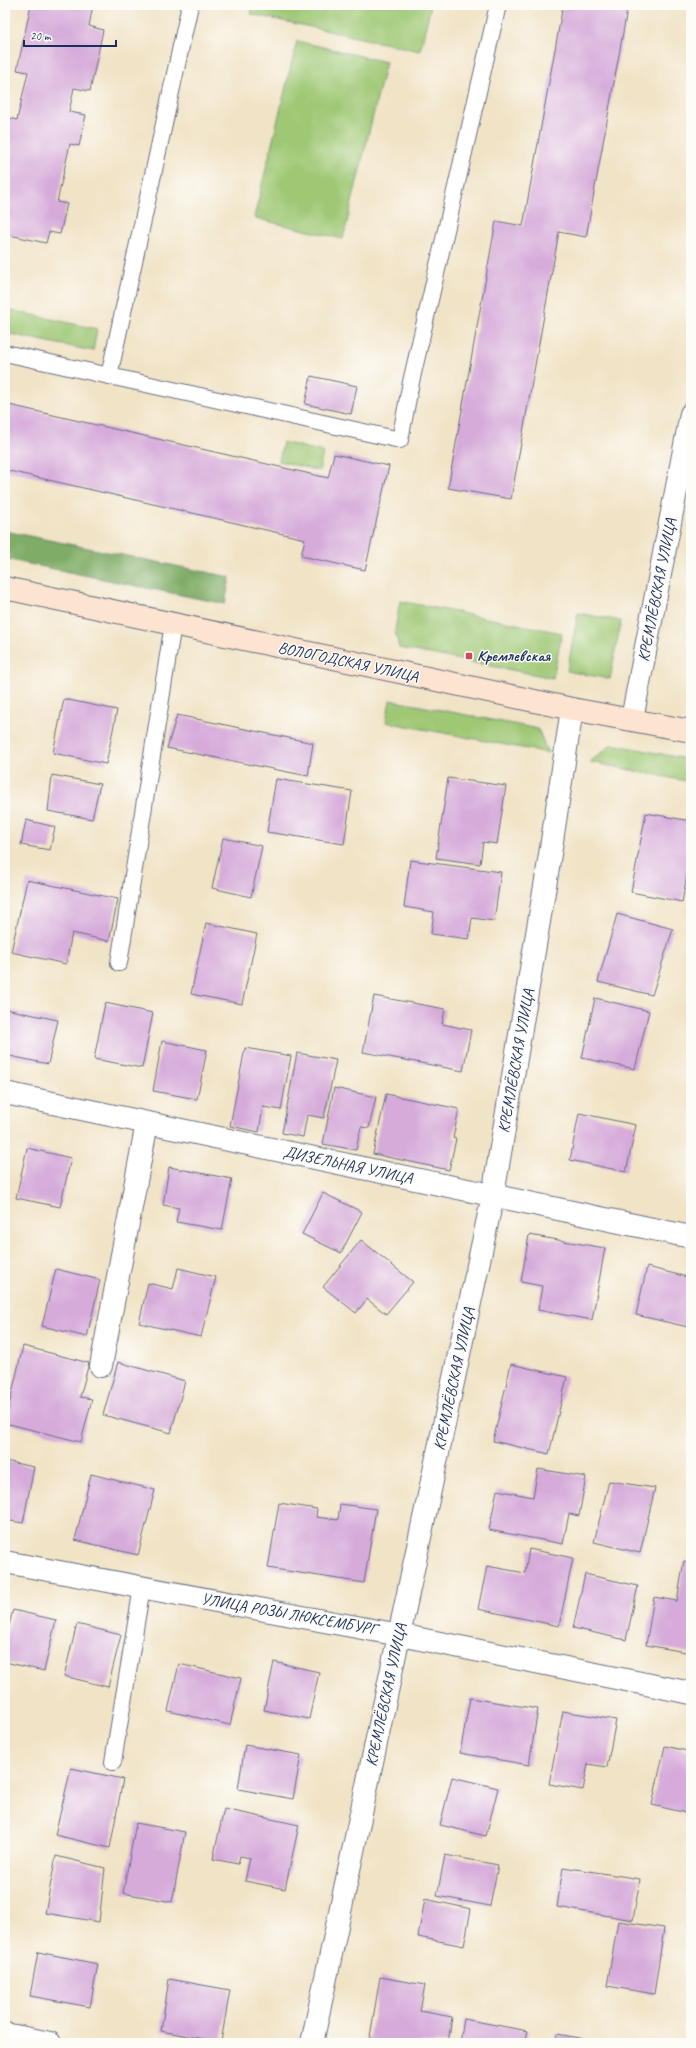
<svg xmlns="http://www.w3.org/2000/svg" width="696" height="2048" viewBox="0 0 696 2048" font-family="Caveat,sans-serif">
<rect width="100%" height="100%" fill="#fdfcf7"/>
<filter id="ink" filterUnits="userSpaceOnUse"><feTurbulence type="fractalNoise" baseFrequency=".025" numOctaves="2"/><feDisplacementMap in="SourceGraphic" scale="8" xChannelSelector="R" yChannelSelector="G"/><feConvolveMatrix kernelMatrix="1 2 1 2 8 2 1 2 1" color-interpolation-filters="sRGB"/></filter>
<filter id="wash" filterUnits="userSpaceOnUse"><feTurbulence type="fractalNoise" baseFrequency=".012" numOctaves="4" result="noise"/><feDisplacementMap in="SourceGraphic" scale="16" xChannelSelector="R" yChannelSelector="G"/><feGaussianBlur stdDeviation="0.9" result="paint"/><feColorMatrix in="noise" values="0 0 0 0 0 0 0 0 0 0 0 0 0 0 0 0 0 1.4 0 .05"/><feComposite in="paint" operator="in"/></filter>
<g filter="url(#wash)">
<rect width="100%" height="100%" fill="#f1e3c6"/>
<!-- green -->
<path fill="#9fc874" stroke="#5d7c69" d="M 253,5 L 431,5 L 420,51 L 251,14 Z
M 297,41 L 386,62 L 343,239 L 254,218 Z
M 5,309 L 97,329 L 93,351 L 5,333 Z
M 283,442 L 323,452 L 319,471 L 279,461 Z
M 400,601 L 562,633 L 553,678 L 399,648 L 395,630 Z
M 578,613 L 621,621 L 610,679 L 567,671 Z
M 390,700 L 538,729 L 548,753 L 386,722 Z
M 612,744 L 691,760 L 691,782 L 590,762 Z"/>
<!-- forest -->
<path fill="#7fac66" stroke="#4d6e62" d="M 5,531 L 230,577 L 225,604 L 5,559 Z"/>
<g id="blocks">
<!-- building -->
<path fill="#d6abda" d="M 31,5 L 93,5 L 89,26 L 103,30 L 90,91 L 74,88 L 69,112 L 86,115 L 79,146 L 70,144 L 57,202 L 67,204 L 60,234 L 49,232 L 46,243 L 5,234 L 5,121 L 6,117 L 17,120 L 28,72 L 17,70 Z
M 98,5 L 108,5 L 107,8 Z
M 563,5 L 628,5 L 586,237 L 559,232 L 511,499 L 448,488 L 496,221 L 523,226 Z
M 311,376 L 357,386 L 351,414 L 305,404 Z
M 5,404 L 328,478 L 334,454 L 389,466 L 365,570 L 301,556 L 305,539 L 5,470 Z
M 64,699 L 117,710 L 106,764 L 53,753 Z
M 177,715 L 313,743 L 308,776 L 167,748 Z
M 52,775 L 100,784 L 92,819 L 48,811 Z
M 448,778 L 506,786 L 497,844 L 483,842 L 480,864 L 436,858 Z
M 276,779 L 352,791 L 344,844 L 267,832 Z
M 646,813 L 691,821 L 691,854 L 682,902 L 631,892 Z
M 26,820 L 55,827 L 50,850 L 21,845 Z
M 223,838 L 262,846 L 251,897 L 212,888 Z
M 410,860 L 501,872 L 494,921 L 472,918 L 469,939 L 431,934 L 434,912 L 404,907 Z
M 27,880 L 118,899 L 109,941 L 72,933 L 66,964 L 11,952 Z
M 617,914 L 673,929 L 652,995 L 598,982 Z
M 206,923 L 257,934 L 242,1004 L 191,994 Z
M 374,996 L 445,1009 L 442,1024 L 471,1030 L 463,1071 L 363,1052 Z
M 595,998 L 649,1011 L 635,1069 L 582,1058 Z
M 105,1003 L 153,1013 L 142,1068 L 94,1059 Z
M 5,1009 L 58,1020 L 48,1064 L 5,1055 Z
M 162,1041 L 207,1050 L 197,1099 L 153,1091 Z
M 245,1048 L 291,1056 L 281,1110 L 263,1107 L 259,1132 L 230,1126 Z
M 297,1053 L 336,1060 L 324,1118 L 307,1115 L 303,1137 L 282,1133 Z
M 334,1088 L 376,1097 L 369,1128 L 361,1127 L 356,1150 L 323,1144 Z
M 386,1094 L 459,1109 L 453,1138 L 456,1139 L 449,1170 L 373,1154 Z
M 579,1113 L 636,1125 L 626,1172 L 570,1160 Z
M 27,1148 L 71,1158 L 60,1207 L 16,1198 Z
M 169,1167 L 232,1179 L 222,1230 L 176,1222 L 179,1208 L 163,1205 Z
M 323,1193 L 362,1212 L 341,1253 L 302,1234 Z
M 529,1235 L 605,1248 L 592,1320 L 538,1310 L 542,1286 L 521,1282 Z
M 361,1240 L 413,1282 L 386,1314 L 367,1299 L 356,1313 L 323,1287 Z
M 647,1267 L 691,1278 L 691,1314 L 688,1327 L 636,1315 Z
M 178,1268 L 216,1277 L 201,1337 L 139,1323 L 148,1283 L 173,1289 Z
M 56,1269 L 100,1280 L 87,1337 L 42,1326 Z
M 23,1346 L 89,1363 L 80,1397 L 92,1399 L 81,1442 L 5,1423 Z
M 118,1362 L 185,1381 L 171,1433 L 103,1415 Z
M 511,1364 L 567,1377 L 549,1454 L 493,1441 Z
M 5,1461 L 34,1467 L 23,1523 L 5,1520 Z
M 538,1469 L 586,1477 L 579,1516 L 569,1514 L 563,1544 L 489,1530 L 497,1490 L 533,1497 Z
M 91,1474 L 155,1490 L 138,1555 L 75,1540 Z
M 609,1481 L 655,1488 L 640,1553 L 594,1542 Z
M 279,1503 L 317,1509 L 316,1517 L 338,1520 L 340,1504 L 376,1509 L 364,1583 L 268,1568 Z
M 529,1549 L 573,1558 L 559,1626 L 478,1609 L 487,1566 L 525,1573 Z
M 684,1561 L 691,1562 L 691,1653 L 646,1645 L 654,1597 L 677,1601 Z
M 585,1574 L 638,1586 L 626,1640 L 573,1628 Z
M 13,1610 L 56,1620 L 44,1671 L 5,1662 L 5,1641 Z
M 77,1624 L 121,1635 L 108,1687 L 64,1676 Z
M 274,1662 L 319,1672 L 309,1719 L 264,1710 Z
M 179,1664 L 241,1678 L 230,1725 L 168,1711 Z
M 470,1698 L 538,1709 L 529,1765 L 460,1753 Z
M 563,1711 L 616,1720 L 607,1767 L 588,1764 L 583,1790 L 549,1784 Z
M 245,1745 L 301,1755 L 293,1799 L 238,1789 Z
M 665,1746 L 691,1752 L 691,1814 L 652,1805 Z
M 71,1768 L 123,1779 L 110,1848 L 55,1835 Z
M 452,1777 L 498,1788 L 486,1836 L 440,1825 Z
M 224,1809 L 299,1825 L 285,1889 L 245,1881 L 250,1858 L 240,1856 L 238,1864 L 213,1859 Z
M 136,1823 L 185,1832 L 172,1902 L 123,1893 Z
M 445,1855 L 498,1865 L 490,1906 L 437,1896 Z
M 56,1856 L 105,1868 L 99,1922 L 45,1913 Z
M 563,1867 L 640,1879 L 633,1920 L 557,1907 Z
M 425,1899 L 471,1909 L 464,1946 L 418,1937 Z
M 618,1921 L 664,1928 L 654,1994 L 607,1986 Z
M 38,1952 L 98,1964 L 90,2007 L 30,1996 Z
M 380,1977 L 425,1985 L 420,2011 L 452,2017 L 448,2043 L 369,2043 Z
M 169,1979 L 230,1990 L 221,2042 L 161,2031 Z
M 464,2019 L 528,2031 L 525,2043 L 460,2043 Z
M 557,2034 L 601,2042 L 601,2043 L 555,2043 Z"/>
</g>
</g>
<g filter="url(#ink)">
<use href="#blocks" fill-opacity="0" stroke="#666e82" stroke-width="1"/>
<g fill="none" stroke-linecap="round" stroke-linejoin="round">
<!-- lane casing -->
<g stroke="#666e82" stroke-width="18">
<path id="lane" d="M 5,353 L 400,440 L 411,382 L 498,5
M 109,376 L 190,5
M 119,963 L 173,624
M 113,1762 L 142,1587"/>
</g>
<!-- street casing -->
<g stroke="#666e82" stroke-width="24">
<path id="street" d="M 632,719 L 691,414
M 5,1093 L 691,1237
M 101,1366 L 147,1123
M 5,1562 L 400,1635 L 691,1693
M 5,2034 L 50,2043
M 312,2043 L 493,1195 L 547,874 L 572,709"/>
</g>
<!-- secondary casing -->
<g stroke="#666e82" stroke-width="24">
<path id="secondary" d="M 5,588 L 572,709 L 691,731"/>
</g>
<!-- lane -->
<use href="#lane" stroke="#fff" stroke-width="16"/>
<!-- street -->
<use href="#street" stroke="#fff" stroke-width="22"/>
<!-- secondary -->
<use href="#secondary" stroke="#fde4d0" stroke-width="22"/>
</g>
</g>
<!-- markers -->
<rect fill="#d1495b" stroke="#fdfcf7" stroke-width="1.5" x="465" y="652" width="8" height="8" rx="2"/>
<g text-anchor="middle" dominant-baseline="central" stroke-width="3" stroke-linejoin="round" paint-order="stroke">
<!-- street labels -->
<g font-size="16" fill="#1b2f5e" stroke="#fdfcf7">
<text transform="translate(657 590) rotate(-79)">КРЕМЛЁВСКАЯ УЛИЦА</text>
<text transform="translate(348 662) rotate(12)">ВОЛОГОДСКАЯ УЛИЦА</text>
<text transform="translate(516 1061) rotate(-80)">КРЕМЛЁВСКАЯ УЛИЦА</text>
<text transform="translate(348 1165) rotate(12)">ДИЗЕЛЬНАЯ УЛИЦА</text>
<text transform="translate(454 1379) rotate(-78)">КРЕМЛЁВСКАЯ УЛИЦА</text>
<text transform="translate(289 1614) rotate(10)">УЛИЦА РОЗЫ ЛЮКСЕМБУРГ</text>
<text transform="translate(386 1695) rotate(-78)">КРЕМЛЁВСКАЯ УЛИЦА</text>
</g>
<!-- poi labels -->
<g font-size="16" font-weight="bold" fill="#1b2f5e" stroke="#fdfcf7" text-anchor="start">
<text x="477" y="656">Кремлевская</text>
</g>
</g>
<!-- margin -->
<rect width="696" height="2048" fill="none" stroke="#fdfcf7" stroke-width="20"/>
<!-- scale -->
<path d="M24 40v6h92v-6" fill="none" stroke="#1b2f5e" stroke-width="2"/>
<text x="30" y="40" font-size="12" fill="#1b2f5e" stroke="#fdfcf7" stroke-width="3" paint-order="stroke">20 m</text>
</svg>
